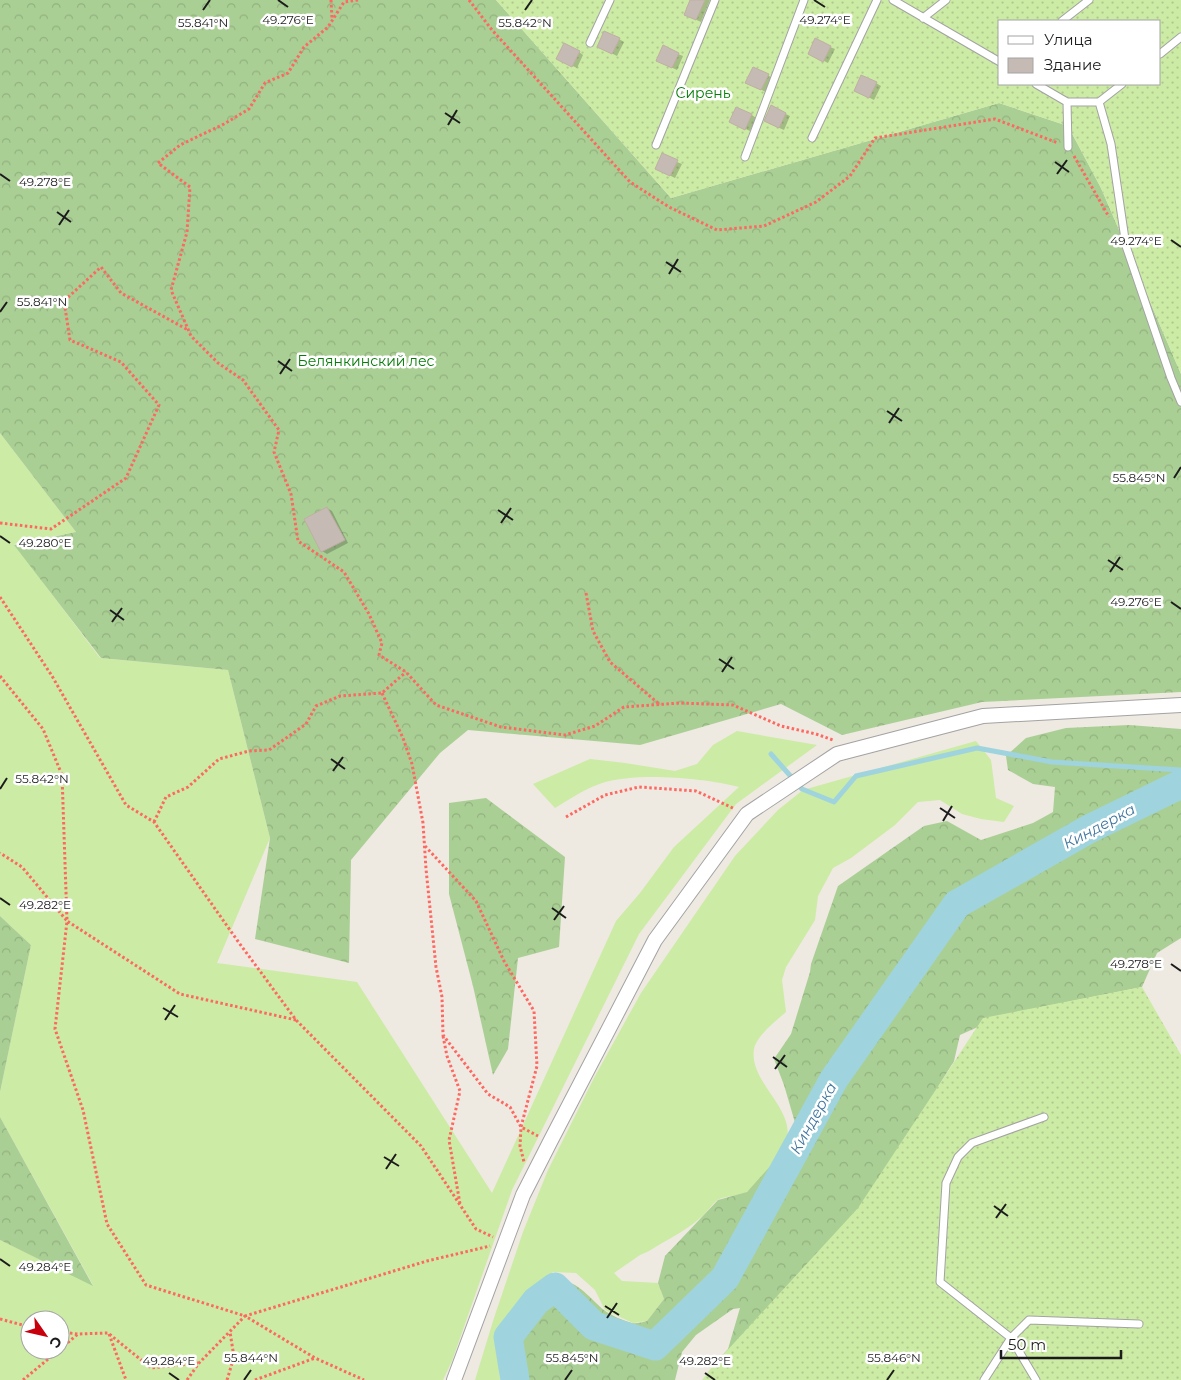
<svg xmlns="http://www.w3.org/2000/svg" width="1181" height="1380" viewBox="0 0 1181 1380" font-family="Montserrat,sans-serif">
<defs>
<pattern id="forest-crowns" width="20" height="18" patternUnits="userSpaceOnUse" patternTransform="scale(1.25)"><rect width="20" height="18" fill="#aacf94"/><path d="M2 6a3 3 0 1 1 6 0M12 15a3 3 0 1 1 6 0" fill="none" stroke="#92b17f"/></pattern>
<pattern id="garden-dots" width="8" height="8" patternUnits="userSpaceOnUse" patternTransform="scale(1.25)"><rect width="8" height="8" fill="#cceba4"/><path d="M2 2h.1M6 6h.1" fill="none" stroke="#afc98d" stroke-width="1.8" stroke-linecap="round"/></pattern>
</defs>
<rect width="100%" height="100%" fill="#eee9e1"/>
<!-- grass -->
<path fill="#cceba4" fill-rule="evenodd" d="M 0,433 L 76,532 L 14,544 L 100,658 L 228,670 L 270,838 L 217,963 L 357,982 L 492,1193 L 616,921 L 640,893 L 674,847 L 739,787 C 704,778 637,772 602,783 C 586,788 570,799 555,808 L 533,784 L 590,759 L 625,763 L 675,771 L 697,764 L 713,745 L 737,731 L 817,745 L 736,804 L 639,934 L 512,1190 L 452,1361 L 443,1380 L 0,1380 L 0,1240 L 93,1285 L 0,1117 L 0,1092 L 31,945 L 0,916 ZM 30,1320 L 60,1320 L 60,1350 L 30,1350 Z
M 976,741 L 991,760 L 996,798 L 1014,806 L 1004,822 L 981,819 L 962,814 L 940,800 L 918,802 L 895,825 L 851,858 L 833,868 L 818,896 L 815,920 L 786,967 L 782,980 L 786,1012 C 777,1020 756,1036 754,1049 C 748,1084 802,1112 784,1147 C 780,1157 754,1189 745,1193 C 737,1196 727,1196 719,1199 C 712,1203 707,1213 700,1218 C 686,1231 666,1240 649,1251 L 640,1255 L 614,1273 L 622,1281 L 658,1283 L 664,1299 L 647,1321 L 633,1323 L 605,1310 L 595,1290 L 576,1273 L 553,1272 L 532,1292 L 505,1325 L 499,1368 L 500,1380 L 475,1380 L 494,1318 L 523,1232 L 548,1170 L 594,1078 L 641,993 L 735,856 L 778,810 L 803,790 Z"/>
<!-- forest -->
<path fill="url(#forest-crowns)" d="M 0,0 L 496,0 L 671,198 L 999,103 L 1068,126 L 1101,188 L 1181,374 L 1181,692 L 982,702 L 842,735 L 781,704 L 640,745 L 468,730 L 440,753 L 351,860 L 349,963 L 255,939 L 270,838 L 228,670 L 101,658 L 14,545 L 76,532 L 0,433 Z
M 1129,725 L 1181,729 L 1181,938 L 1157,953 L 1142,987 L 1007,1014 L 960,1035 L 954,1061 L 938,1087 L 933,1119 L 717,1380 L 712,1367 L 728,1349 L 740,1308 L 733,1309 L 696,1335 L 682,1352 L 675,1380 L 506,1380 L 504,1334 C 518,1317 530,1298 548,1285 C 570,1270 589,1298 604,1310 C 610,1315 624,1321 632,1323 C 636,1324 643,1322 647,1321 L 664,1299 L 658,1283 L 665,1256 L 718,1200 L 747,1192 L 774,1162 L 796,1126 L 784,1085 L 774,1059 L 791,1034 L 810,972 L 811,964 L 838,886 L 924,826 L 947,821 L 981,840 L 1033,823 L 1053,812 L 1055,787 L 1033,784 L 1008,770 L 1006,756 L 1026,738 L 1066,728 Z
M 486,798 L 565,857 L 559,947 L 518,958 L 508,1049 L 493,1075 L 473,986 L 449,894 L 449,803 Z
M 0,916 L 31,945 L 0,1092 Z
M 0,1117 L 93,1286 L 0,1240 Z"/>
<!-- garden -->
<path fill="url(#garden-dots)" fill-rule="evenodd" d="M 496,0 L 1181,0 L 1181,374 L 1101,188 L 1068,126 L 999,103 L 671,198 ZM 1000,21 L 1160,21 L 1160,84 L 1000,84 Z
M 1142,987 L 1181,1055 L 1181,1380 L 702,1380 L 712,1367 L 858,1208 L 983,1018 Z"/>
<!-- shadow -->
<path fill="#0003" d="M 692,0 L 710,0 L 701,22 L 690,17 Z
M 619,39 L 624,42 L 617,56 L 603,49 Z
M 830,47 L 835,49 L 828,63 L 814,56 Z
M 579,52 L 583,55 L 577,68 L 562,61 Z
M 678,54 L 683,56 L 677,70 L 662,63 Z
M 768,75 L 772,78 L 766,92 L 751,85 Z
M 876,83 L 881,86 L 874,100 L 860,93 Z
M 771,107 L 790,116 L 784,130 L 770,124 Z
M 752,115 L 756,118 L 750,131 L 735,124 Z
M 677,162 L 682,164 L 675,178 L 661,171 Z
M 327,508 L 332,511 L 348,543 L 327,554 L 322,551 Z"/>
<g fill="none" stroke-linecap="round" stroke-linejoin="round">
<!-- stream -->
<path stroke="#9fd4de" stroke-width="5" d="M 771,754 L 802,789 L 834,802 L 856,776 L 977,748 L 1052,762 L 1181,770"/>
<!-- river -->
<path stroke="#9fd4de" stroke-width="29" d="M 515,1380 L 508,1337 L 536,1301 L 555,1287 L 594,1326 L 655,1346 L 725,1278 L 834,1079 L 957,904 L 1089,829 L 1181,784"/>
</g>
<!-- building -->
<path fill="#c6bbb4" stroke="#c0aea3" d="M 690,0 L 705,0 L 696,20 L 684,15 Z
M 604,31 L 620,38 L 612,54 L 597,47 Z
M 815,38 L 831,46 L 823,62 L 808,54 Z
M 564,43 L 580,51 L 572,67 L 556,59 Z
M 663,45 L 679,53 L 672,68 L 656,61 Z
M 753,67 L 769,74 L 761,90 L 745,83 Z
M 861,75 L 877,82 L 869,98 L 854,91 Z
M 771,105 L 786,113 L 779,128 L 764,121 Z
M 736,107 L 752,114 L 745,130 L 729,122 Z
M 662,153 L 678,160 L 670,176 L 655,169 Z
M 327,507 L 345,540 L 321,552 L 304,519 Z"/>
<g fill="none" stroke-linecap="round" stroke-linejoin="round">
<!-- lane casing -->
<g stroke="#a3a3a3" stroke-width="9">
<path id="lane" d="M 893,0 L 1000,62
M 923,18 L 946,0
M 1062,21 L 1089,0
M 590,43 L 610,0
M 1160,54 L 1181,37
M 1036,84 L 1067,102 L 1099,102 L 1111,144 L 1126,246 L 1171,378 L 1181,402
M 1067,102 L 1068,147
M 1099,102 L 1122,84
M 812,138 L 877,0
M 656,145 L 715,0
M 745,157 L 804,0
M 984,1380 L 1011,1338 L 1029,1320 L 1139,1324
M 1036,1380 L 1011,1338 L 940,1282 L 946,1183 L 958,1157 L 972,1143 L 1044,1117"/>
</g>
<!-- street casing -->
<g stroke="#a3a3a3" stroke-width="16">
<path id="street" d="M 454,1380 L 523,1195 L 550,1142 L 655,940 L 747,814 L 837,754 L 983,716 L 1181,705"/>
</g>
<!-- path -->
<path stroke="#ff6761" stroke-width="3" stroke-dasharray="2.5 2.5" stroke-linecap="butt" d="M 331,0 L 332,19
M 358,0 L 344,2 L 328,27 L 304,47 L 288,73 L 265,83 L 249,109 L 224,124 L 180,145 L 158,163 L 190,187 L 187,232 L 171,290 L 191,336 L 218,363 L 243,380 L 279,430 L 274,452 L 291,494 L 298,541 L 344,572 L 369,614 L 382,643 L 379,655 L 406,672 L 436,705 L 501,727 L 565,735 L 595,726 L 624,707 L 680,703 L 733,705 L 781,726 L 816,734 L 833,740
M 469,0 L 492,30 L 630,182 L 669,207 L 717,230 L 764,226 L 816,202 L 850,176 L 875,138 L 995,119 L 1058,143
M 1074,156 L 1109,217
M 0,523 L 51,529 L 126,478 L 159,405 L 121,362 L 70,340 L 64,301 L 101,267 L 121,293 L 188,330
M 586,593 L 593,631 L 610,662 L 659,704
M 0,597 L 52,676 L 126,805 L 154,822 L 237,940 L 296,1020 L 421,1146 L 476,1229 L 493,1237
M 0,676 L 43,729 L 62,775 L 67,921 L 22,867 L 0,853
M 382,693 L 403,738 L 412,764 L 423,823 L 426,869 L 436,967 L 442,997 L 443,1035 L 488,1094 L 510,1107 L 521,1127 L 538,1136
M 566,817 L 605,795 L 639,787 L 696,791 L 735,809
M 154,822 L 166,797 L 188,787 L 219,759 L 249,751 L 269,750 L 306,724 L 316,706 L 340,696 L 382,693 L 406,672
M 425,846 L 476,901 L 504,961 L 534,1011 L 537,1066 L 521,1127 L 520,1146 L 524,1162
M 296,1020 L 180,994 L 67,921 L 55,1029 L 83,1110 L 107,1224 L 146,1285 L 245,1316 L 427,1261 L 490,1246
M 443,1036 L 447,1056 L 460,1091 L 449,1140 L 460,1204
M 0,1319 L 30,1327
M 60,1332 L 78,1334 L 108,1333 L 151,1368 L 198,1363
M 109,1334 L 126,1380
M 60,1349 L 78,1334
M 23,1380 L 59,1350
M 187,1380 L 199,1363 L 245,1316 L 315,1358 L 364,1380
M 227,1380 L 234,1357 L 230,1332
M 255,1380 L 315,1358"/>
<!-- lane -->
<use href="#lane" stroke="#fff" stroke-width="7"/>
<!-- street -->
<use href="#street" stroke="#fff" stroke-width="14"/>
</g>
<!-- ticks -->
<path fill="none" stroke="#1c1c1c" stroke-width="2" d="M 278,0 L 288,7M 814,0 L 825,7M 203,10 L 210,0M 525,10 L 532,0M 445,113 L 460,123M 448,125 L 457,110M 1055,162 L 1069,172M 0,174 L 10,181M 1057,174 L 1067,160M 57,212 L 71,222M 59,225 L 69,210M 1171,240 L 1181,247M 666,262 L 681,272M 669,274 L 678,259M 0,312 L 7,302M 278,361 L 292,371M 280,374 L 290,359M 887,411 L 902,421M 889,423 L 899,408M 1174,478 L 1181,467M 498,510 L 513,520M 501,523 L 511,508M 0,536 L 10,543M 1108,560 L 1123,570M 1110,572 L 1120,557M 1171,602 L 1181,609M 110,610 L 124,620M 112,622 L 122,608M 719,659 L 734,669M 722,672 L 732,657M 331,759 L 345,769M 333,771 L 343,757M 0,789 L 7,778M 940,808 L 955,818M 943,821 L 952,806M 0,898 L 10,905M 552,908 L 566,918M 554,920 L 564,906M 1171,964 L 1181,971M 163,1008 L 178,1017M 165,1020 L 175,1005M 773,1057 L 787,1067M 775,1069 L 785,1055M 384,1157 L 399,1166M 386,1169 L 396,1154M 994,1206 L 1008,1216M 996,1218 L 1006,1204M 0,1259 L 10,1266M 605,1306 L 619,1315M 607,1318 L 617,1303M 169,1373 L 179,1380M 705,1373 L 715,1380M 244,1380 L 251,1370M 565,1380 L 572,1370M 887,1380 L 894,1370"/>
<g text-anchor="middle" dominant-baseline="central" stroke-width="5" stroke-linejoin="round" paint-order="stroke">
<!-- park labels -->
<g font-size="14" fill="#077d09" stroke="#fff">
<text x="703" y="93">Сирень</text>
<text x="366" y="361">Белянкинский лес</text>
</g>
<!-- water labels -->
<g font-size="15" font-style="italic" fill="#41779f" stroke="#fff">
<text transform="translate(1099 826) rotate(-28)">Киндерка</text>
<text transform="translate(813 1118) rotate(-61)">Киндерка</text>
</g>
</g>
<g font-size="12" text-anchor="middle" fill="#1c1c1c" stroke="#fff" stroke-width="5" stroke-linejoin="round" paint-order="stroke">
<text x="825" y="24">49.274°E</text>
<text x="288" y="24">49.276°E</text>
<text x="203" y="27">55.841°N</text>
<text x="525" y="27">55.842°N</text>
<text x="45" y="186">49.278°E</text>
<text x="1136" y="245">49.274°E</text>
<text x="42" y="306">55.841°N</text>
<text x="1139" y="482">55.845°N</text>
<text x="45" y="547">49.280°E</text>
<text x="1136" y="606">49.276°E</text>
<text x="42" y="783">55.842°N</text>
<text x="45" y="909">49.282°E</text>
<text x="1136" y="968">49.278°E</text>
<text x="45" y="1271">49.284°E</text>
<text x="251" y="1362">55.844°N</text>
<text x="572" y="1362">55.845°N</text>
<text x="894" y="1362">55.846°N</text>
<text x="169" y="1365">49.284°E</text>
<text x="705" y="1365">49.282°E</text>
</g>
<!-- legend -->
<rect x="998" y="20" width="162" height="65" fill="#ffffff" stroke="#a4a4a4"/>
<rect x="1008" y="36" width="25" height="8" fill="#ffffff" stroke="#a4a4a4"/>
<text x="1044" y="45" font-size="15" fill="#1c1c1c">Улица</text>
<rect x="1008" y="58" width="25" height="15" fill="#c6bbb4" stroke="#a4a4a4"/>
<text x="1044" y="70" font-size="15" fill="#1c1c1c">Здание</text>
<!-- north arrow -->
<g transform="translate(45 1335) rotate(124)"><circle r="24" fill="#ffffff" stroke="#a4a4a4"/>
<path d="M0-4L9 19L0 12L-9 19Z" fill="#c8000e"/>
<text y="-8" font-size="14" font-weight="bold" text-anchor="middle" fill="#1c1c1c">С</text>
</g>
<!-- scale -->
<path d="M1001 1350v8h120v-8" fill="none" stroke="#1c1c1c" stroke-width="2.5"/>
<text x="1008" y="1350" font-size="15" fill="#1c1c1c" stroke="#ffffff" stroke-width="4" paint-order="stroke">50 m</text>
</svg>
